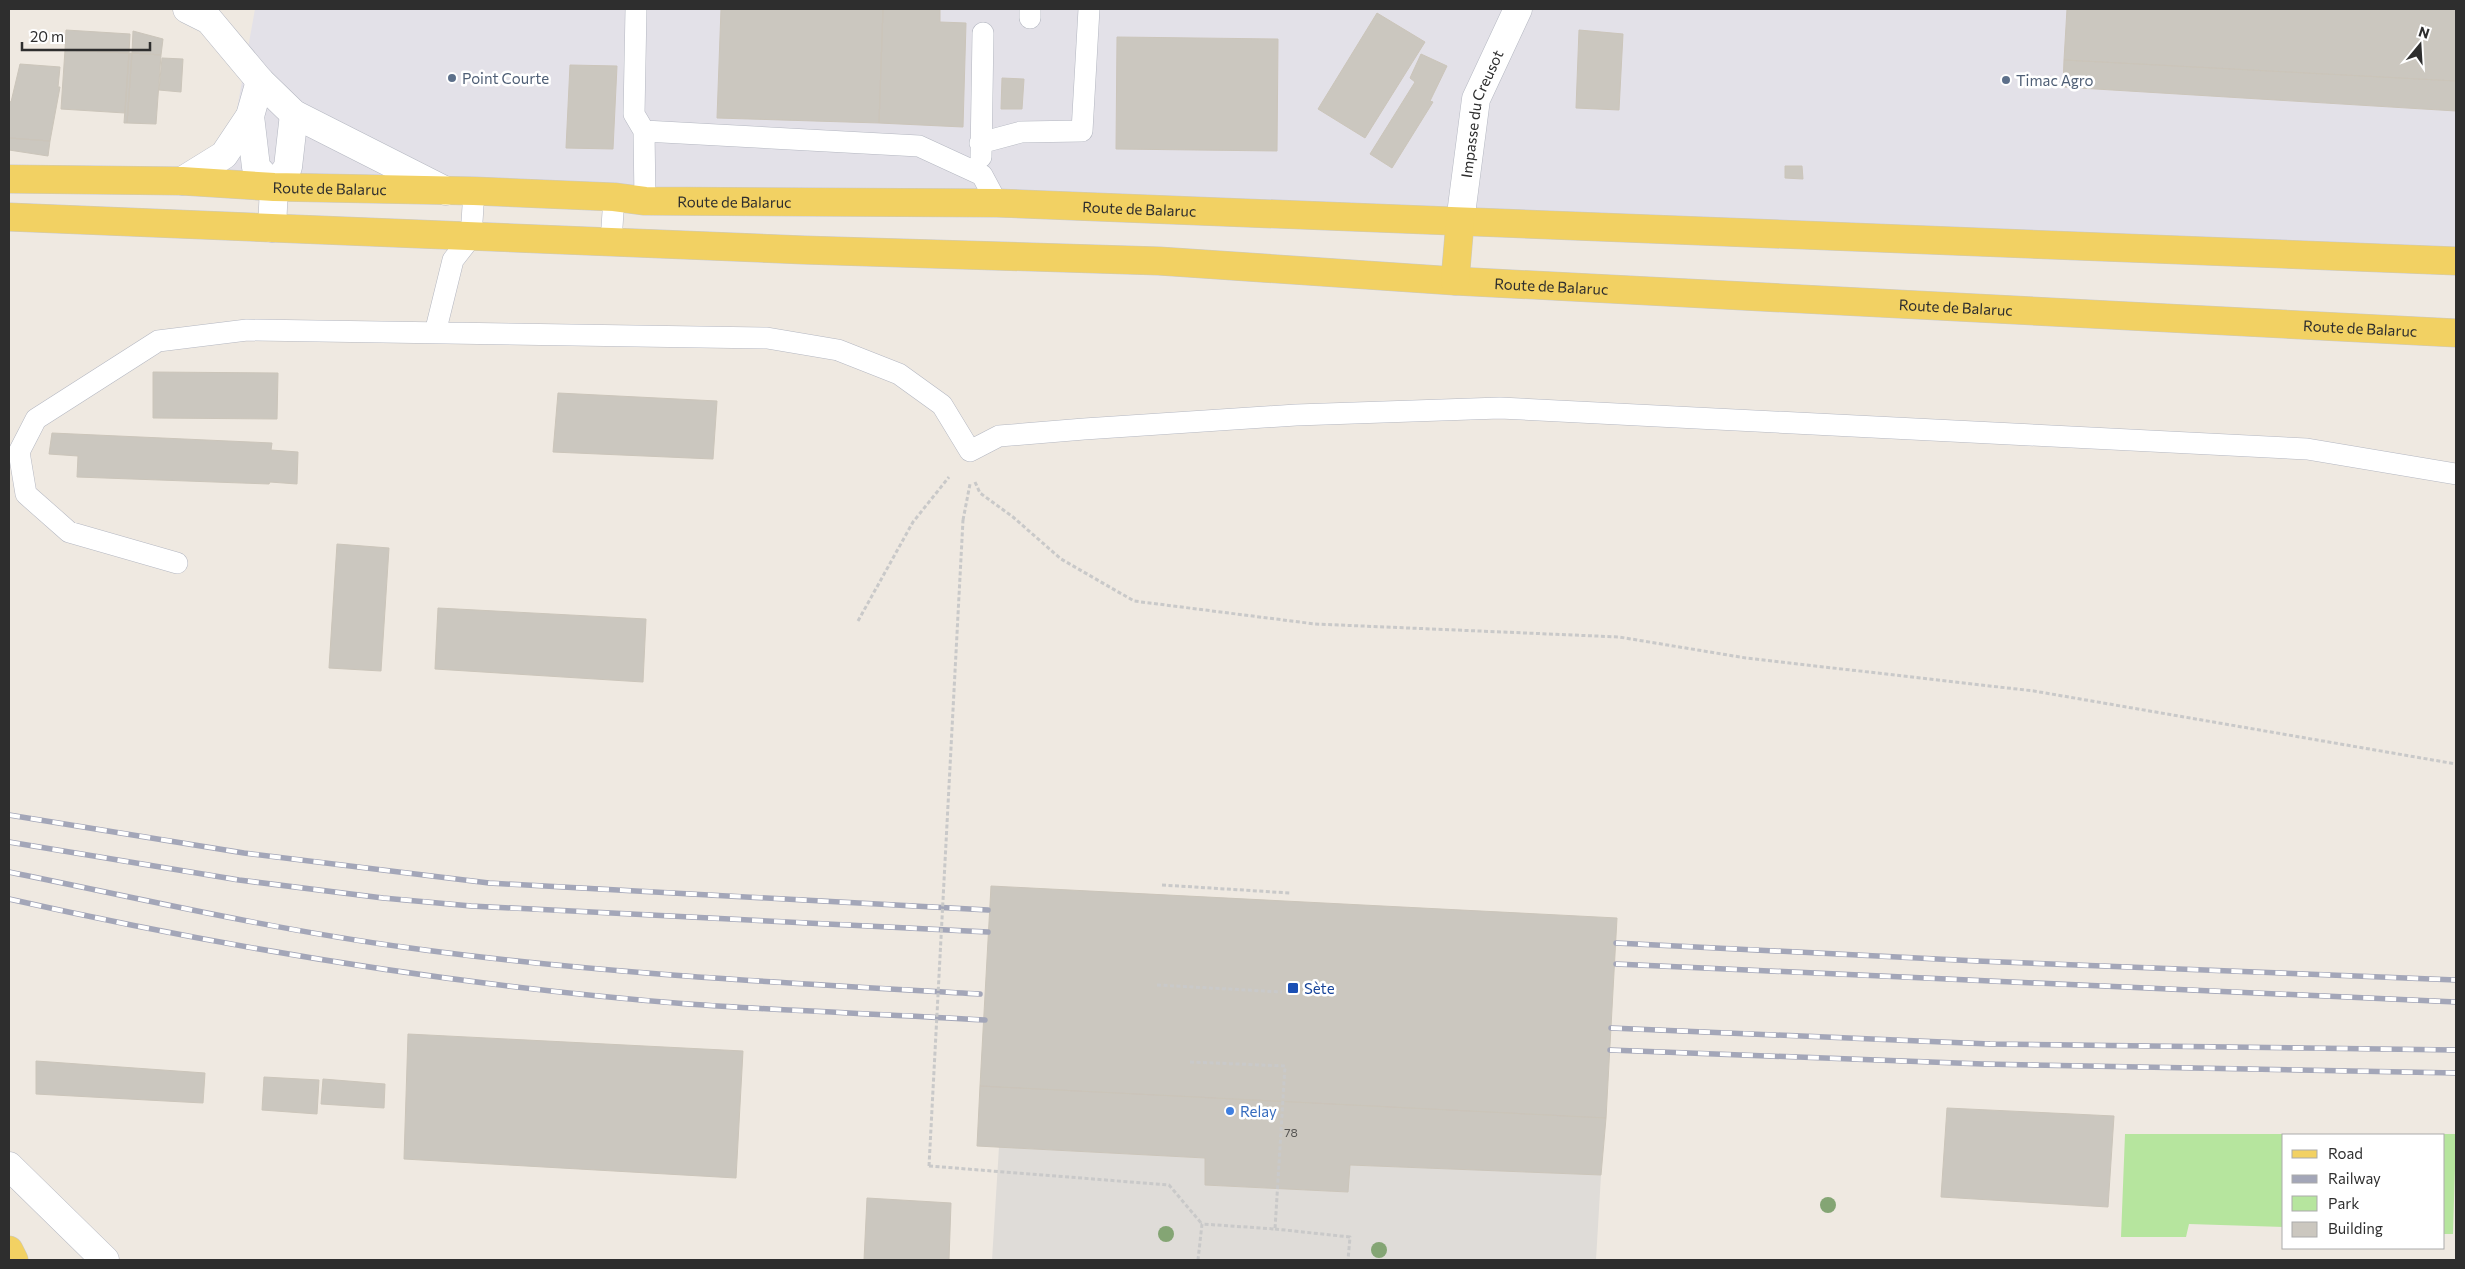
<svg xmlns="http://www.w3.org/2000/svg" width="2465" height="1269" viewBox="0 0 2465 1269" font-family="Commissioner,sans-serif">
<rect width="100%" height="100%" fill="#efe9e1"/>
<!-- industrial -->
<path fill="#e3e1e8" d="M 255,9 L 2456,9 L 2456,247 L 609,196 L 224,182 Z"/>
<!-- green -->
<path fill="#b6e59e" d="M 2125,1134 L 2456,1134 L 2453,1234 L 2444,1234 L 2444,1135 L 2284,1135 L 2284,1227 L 2189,1224 L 2186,1237 L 2121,1237 Z"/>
<!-- plaza -->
<path fill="#dfdcd8" d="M 999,1147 L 1205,1158 L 1206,1185 L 1347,1192 L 1350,1165 L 1601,1175 L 1596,1260 L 992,1260 Z"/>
<!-- building -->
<path fill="#cbc7bf" stroke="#cbc5ba" d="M 721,9 L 883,9 L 879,123 L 717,118 Z
M 883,9 L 940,9 L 940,22 L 966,23 L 963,127 L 879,123 Z
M 2067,9 L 2456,9 L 2456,81 L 2064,60 Z
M 1377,13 L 1425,42 L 1365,138 L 1318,109 Z
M 66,30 L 130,34 L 129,53 L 65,50 Z
M 1579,30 L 1623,34 L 1619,110 L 1576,108 Z
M 133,31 L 163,39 L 161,55 L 132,53 Z
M 1117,37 L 1278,39 L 1277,151 L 1116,149 Z
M 65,50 L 129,53 L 125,113 L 61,109 Z
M 129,53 L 132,53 L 127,123 L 124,123 Z
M 132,53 L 161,55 L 156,124 L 127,123 Z
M 1421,54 L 1447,66 L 1430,101 L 1433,102 L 1392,168 L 1370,154 L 1415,82 L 1410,78 Z
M 162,58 L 183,59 L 181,92 L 159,90 Z
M 2064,60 L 2456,81 L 2456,111 L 2063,87 Z
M 20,64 L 60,67 L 58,87 L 60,87 L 50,141 L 9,138 L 9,101 L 11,102 Z
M 570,65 L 617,66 L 613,149 L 566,148 Z
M 1002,78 L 1024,79 L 1022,109 L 1001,109 Z
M 9,138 L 50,141 L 48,156 L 9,150 Z
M 1785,166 L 1802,166 L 1803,179 L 1785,178 Z
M 153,372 L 278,373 L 277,419 L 153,418 Z
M 558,393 L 717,401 L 713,459 L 553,452 Z
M 52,433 L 272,443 L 271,450 L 298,452 L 297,484 L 270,482 L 269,484 L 77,477 L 78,456 L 49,454 Z
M 337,544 L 389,548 L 381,671 L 329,668 Z
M 438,608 L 646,619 L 643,682 L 435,669 Z
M 991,886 L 1617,918 L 1606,1118 L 980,1086 Z
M 408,1034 L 743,1051 L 736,1178 L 404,1159 Z
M 36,1061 L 205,1073 L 203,1103 L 36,1094 Z
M 264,1077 L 319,1080 L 317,1114 L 262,1110 Z
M 323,1079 L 385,1084 L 384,1108 L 321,1104 Z
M 980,1086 L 1606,1118 L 1601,1175 L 1350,1165 L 1348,1192 L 1205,1185 L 1205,1158 L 977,1146 Z
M 1947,1108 L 2114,1116 L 2108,1207 L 1941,1197 Z
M 867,1198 L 951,1203 L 949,1260 L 864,1260 Z"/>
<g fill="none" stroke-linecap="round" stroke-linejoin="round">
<!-- service casing -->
<g stroke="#b4b7c1" stroke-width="22">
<path id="service" d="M 636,9 L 634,114 L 644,131
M 1030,18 L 1030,9
M 980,143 L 1021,132 L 1082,131 L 1089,9
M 981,157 L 983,33
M 645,201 L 644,131 L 919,146 L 982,175 L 997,203
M 611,242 L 614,197
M 435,333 L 453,260 L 471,237 L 474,191
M 177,563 L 69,532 L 26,494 L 19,452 L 36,419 L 158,341 L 247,330 L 767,338 L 838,350 L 899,374 L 942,405 L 970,451 L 999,436 L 1084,429 L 1296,415 L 1500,408 L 2307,449 L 2456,474"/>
</g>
<!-- minor casing -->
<g stroke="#b4b7c1" stroke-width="29">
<g id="minor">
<path d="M 187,9 L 209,20 L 260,81 L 294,114 L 446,191"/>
<path d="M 250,116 L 256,167 L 274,187"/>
<path d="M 182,181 L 224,155 L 250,116 L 260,81"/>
<path d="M 274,187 L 288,167 L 294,114"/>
<path id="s1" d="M 1460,222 L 1476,99 L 1518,9"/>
<path d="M 272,228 L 274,187"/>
</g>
</g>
<!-- secondary casing -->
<g stroke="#b4b7c1" stroke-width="29">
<path id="secondary" d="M 9,1166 L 105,1260"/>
</g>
<!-- primary casing -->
<g stroke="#c9c9c9" stroke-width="29">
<g id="primary">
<path id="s2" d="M 9,179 L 182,181 L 274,187 L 474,191 L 614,197 L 645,201 L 997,203 L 2456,261"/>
<path id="s3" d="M 9,217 L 804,250 L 1159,261 L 1455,281 L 2456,333"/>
<path d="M 1455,281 L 1460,222"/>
<path d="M 9,1250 L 14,1260"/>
</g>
</g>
<!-- path -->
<path stroke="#c9c9c9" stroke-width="3" stroke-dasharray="4 2.5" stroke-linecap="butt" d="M 975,482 L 980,493 L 1013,517 L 1061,559 L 1134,601 L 1315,624 L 1619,637 L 1746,658 L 2034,691 L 2456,764
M 963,520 L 970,484
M 858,621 L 913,522 L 949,477
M 1162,885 L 1290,893
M 1157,985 L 1282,992
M 1190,1062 L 1285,1066 L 1275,1229 L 1202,1224 L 1198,1260
M 929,1166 L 1169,1185 L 1202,1224
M 1275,1229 L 1350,1237 L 1348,1260"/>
<!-- service -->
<use href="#service" stroke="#fff" stroke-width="21"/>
<!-- minor -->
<use href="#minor" stroke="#fff" stroke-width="28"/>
<!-- secondary -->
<use href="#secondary" stroke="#fff" stroke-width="28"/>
<!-- primary -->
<use href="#primary" stroke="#f2d163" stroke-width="28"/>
<!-- rail casing -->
<g stroke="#a3a6b8" stroke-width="5.5">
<path id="rail" d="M 9,815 L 244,853 L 489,883 L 988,910
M 9,842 L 239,880 L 383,898 L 471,906 L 988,932
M 9,872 C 142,899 275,930 410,948 C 599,974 789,983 980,994
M 9,899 C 232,949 460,986 688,1004 C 787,1011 886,1014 985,1020
M 1616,943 L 1977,961 L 2456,980
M 1616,964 L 2456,1002
M 1611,1028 L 1990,1044 L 2456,1050
M 1610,1050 L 1983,1064 L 2456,1073"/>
</g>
<!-- rail -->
<use href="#rail" stroke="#fff" stroke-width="4" stroke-dasharray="11" stroke-linecap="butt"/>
<!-- path-bridge -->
<path stroke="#c9c9c9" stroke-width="3" stroke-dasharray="4 2.5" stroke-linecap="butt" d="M 929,1166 L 963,520"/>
</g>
<!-- trees -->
<g fill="#84a574">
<circle cx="1828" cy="1205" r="8"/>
<circle cx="1166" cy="1234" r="8"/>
<circle cx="1379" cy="1250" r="8"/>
</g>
<!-- markers -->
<g fill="#5c6f8a" stroke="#fff" stroke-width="2">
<circle cx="452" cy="78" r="5"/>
<circle cx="2006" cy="80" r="5"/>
</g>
<rect fill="#1a4fb4" stroke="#fff" stroke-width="2" x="1287" y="982" width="12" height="12" rx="2.5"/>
<circle fill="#3f7fe0" stroke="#fff" stroke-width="2" cx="1230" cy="1111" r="5"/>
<g text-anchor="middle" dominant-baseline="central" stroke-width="5" stroke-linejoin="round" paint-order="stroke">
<!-- number labels -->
<g font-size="12" fill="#555452">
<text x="1291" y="1132">78</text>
</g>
<!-- service labels -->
<g font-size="15" fill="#4e5e75" stroke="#fff" text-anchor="start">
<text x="462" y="78">Point Courte</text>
<text x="2016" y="80">Timac Agro</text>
</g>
<!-- street labels -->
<g font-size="15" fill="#2e2e2e" stroke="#fff">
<text stroke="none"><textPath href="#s1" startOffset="111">Impasse du Creusot</textPath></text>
<text stroke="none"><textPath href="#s2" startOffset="321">Route de Balaruc</textPath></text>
<text stroke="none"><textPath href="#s2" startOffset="726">Route de Balaruc</textPath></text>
<text stroke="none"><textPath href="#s2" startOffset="1131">Route de Balaruc</textPath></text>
<text stroke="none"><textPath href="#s3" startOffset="1544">Route de Balaruc</textPath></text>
<text stroke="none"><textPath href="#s3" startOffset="1949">Route de Balaruc</textPath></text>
<text stroke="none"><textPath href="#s3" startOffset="2354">Route de Balaruc</textPath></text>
</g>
<!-- transit labels -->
<g font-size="15" fill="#164399" stroke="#fff" text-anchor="start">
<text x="1304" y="988">Sète</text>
</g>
<!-- shop labels -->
<g font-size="15" fill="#366cbe" stroke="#fff" text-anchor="start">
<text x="1240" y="1111">Relay</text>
</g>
</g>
<!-- border -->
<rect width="2465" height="1269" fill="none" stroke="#2e2e2e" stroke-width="20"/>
<!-- legend -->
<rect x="2282" y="1134" width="162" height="115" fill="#ffffff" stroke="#ababab"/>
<rect x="2292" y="1150" width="25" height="8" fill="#f2d163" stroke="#ababab"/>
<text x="2328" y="1159" font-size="15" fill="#2e2e2e">Road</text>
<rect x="2292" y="1175" width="25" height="8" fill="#a3a6b8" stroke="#ababab"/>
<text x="2328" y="1184" font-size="15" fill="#2e2e2e">Railway</text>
<rect x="2292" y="1196" width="25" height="15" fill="#b6e59e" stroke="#ababab"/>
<text x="2328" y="1209" font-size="15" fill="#2e2e2e">Park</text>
<rect x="2292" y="1222" width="25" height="15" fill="#cbc7bf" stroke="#ababab"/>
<text x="2328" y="1234" font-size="15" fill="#2e2e2e">Building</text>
<!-- north arrow -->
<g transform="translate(2420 45) rotate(18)" stroke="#ffffff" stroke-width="4" paint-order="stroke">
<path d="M0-4L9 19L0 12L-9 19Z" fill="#2e2e2e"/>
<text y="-8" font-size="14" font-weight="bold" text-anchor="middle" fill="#2e2e2e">N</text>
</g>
<!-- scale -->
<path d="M22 42v8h128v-8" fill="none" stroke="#2e2e2e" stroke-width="2.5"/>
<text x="30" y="42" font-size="15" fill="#2e2e2e" stroke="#ffffff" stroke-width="4" paint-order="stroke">20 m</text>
</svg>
